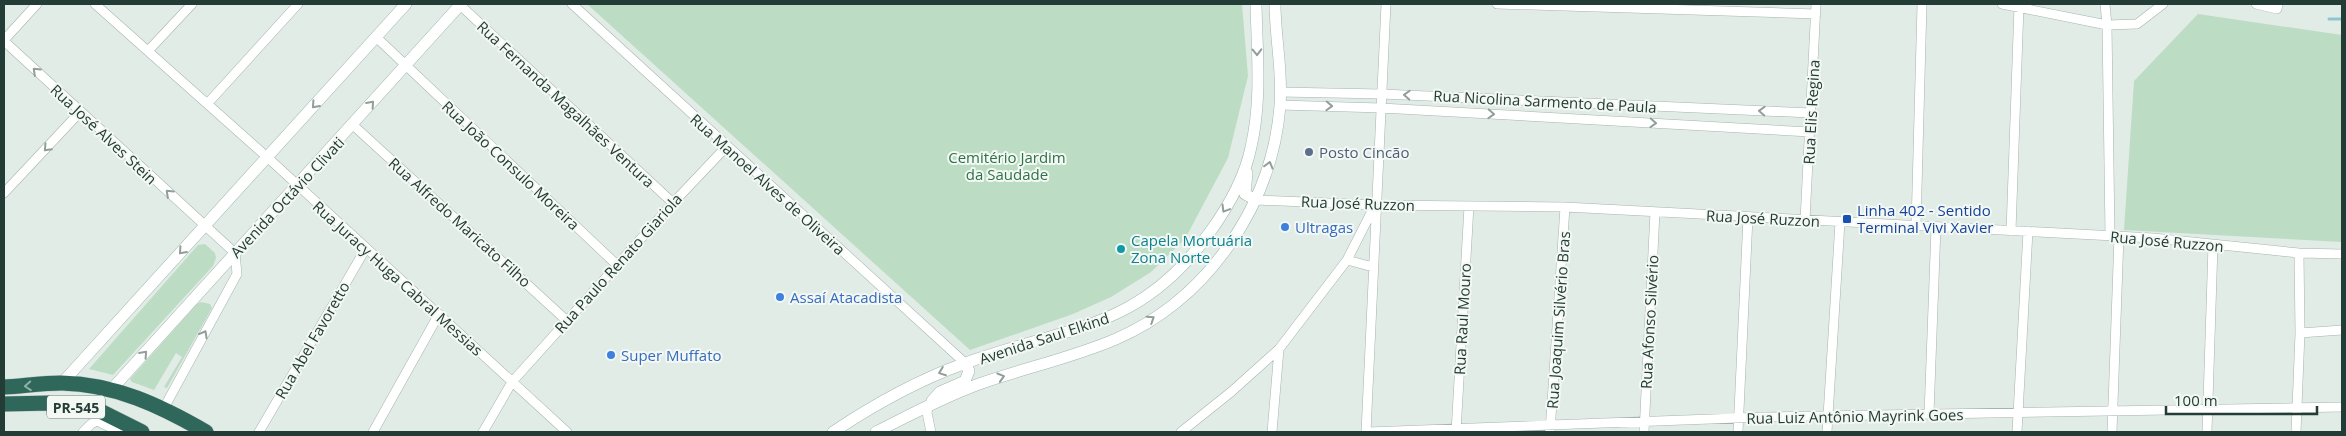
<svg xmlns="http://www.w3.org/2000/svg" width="2346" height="436" viewBox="0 0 2346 436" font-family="'Open Sans',sans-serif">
<rect width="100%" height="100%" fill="#e2ece7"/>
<!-- green -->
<path fill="#bcdcc3" d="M 587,4 L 1242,4 L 1248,76 L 1228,158 L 1185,239 L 1151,272 L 1111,297 L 1073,314 L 970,350 Z
M 2198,14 L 2342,35 L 2342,242 L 2124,230 L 2134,81 Z
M 205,244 L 215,253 L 216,258 L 213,266 L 113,375 L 89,369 L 198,245 Z
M 201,302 L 210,304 L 212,308 L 167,388 L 164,387 L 182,357 L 176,353 L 154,390 L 132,382 L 130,379 L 197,304 Z"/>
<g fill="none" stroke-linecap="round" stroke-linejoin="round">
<!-- stream -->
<path stroke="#8cc7cf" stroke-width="3" d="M 2329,19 L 2342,19"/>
<!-- street casing -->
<g stroke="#a5b4ae" stroke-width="10">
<path id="street" d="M 95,4 L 267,157 L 567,432
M 572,4 L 965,363
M 1497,4 L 1816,14
M 2002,4 L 2107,25 L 2137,24 L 2163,4
M 2105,4 L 2107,25 L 2110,236
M 2256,4 L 2277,9 L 2278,4
M 460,5 L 673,203
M 376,37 L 617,265
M 4,40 L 37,4
M 4,41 L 235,253 L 237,274 L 164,408
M 148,51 L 192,4
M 1280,92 L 1382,94 L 1811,113
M 208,103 L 298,4
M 1280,105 L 1381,108 L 1810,132
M 353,125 L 566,320
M 4,193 L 80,112
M 1256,200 L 1376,205 L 1565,207 L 2153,238 L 2299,253 L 2300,333 L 2296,432
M 1805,220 L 1816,4
M 1916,226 L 1922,4
M 2011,231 L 2019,6
M 2299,253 L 2342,254
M 1347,260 L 1373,267
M 2300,333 L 2342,330
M 928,406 L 927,413 L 931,432
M 1929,414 L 1936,227
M 83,432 L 91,424 L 97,421 L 120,432
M 259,432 L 366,248
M 373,432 L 439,314
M 483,432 L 512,382 L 673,203 L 727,146
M 1181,432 L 1231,392 L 1279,349 L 1347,260 L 1374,207
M 1272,432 L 1279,349
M 1366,432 L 1386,4
M 1368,432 L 1764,417 L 2342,407
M 1456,432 L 1469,206
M 1550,432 L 1565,207
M 1644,432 L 1655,212
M 1738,432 L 1748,217
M 1827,432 L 1840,222
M 2017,432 L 2028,231
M 2112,432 L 2119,236
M 2207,432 L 2213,245"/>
</g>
<!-- secondary casing -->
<g stroke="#a1b7af" stroke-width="12">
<path id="secondary" d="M 1247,173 L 1245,194 L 1256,200
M 62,383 L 406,4
M 111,390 L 461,4
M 932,401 L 940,392 L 965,381 L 969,371 L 965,363
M 833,432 C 875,404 916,381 963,364 C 1067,326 1140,331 1210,232 C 1228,207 1245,177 1251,147 C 1262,100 1257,52 1256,4
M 876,432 C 910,415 943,397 979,384 C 1024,368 1072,358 1116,339 C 1208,299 1272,205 1280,106 C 1283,72 1275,37 1275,4"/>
</g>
<!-- highway casing -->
<g stroke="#c1c8c6" stroke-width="16">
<path id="highway" d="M 4,387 C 23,386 42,383 62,383 C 115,384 161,406 206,432
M 4,404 L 51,403 L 98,410 L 142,432"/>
</g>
<!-- street -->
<use href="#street" stroke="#fff" stroke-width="9"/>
<!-- secondary -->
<use href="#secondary" stroke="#fff" stroke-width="11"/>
<!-- highway -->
<use href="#highway" stroke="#2f685a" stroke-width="15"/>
</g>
<!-- one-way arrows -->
<defs><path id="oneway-chevron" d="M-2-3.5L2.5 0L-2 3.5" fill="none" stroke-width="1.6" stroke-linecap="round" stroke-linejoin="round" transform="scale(1.25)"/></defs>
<g stroke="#919e9a">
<use href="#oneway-chevron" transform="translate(1257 52) rotate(89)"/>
<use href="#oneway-chevron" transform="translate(36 71) rotate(-137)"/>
<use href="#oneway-chevron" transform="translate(1407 95) rotate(-177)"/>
<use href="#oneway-chevron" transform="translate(371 104) rotate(-48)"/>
<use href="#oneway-chevron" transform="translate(315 105) rotate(132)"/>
<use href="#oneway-chevron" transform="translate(1329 106) rotate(2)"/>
<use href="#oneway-chevron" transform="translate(1762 111) rotate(-177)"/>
<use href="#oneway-chevron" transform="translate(1491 114) rotate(3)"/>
<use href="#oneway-chevron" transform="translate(1653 123) rotate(3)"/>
<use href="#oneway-chevron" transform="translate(47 148) rotate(133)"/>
<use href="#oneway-chevron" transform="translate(1269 165) rotate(-75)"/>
<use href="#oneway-chevron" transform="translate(169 193) rotate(-137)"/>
<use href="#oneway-chevron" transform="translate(1225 209) rotate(121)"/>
<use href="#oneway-chevron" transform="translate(182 251) rotate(132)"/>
<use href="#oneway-chevron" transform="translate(1151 319) rotate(-33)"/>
<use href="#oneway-chevron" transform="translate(204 334) rotate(-61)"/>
<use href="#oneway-chevron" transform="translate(144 354) rotate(-48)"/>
<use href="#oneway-chevron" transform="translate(942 372) rotate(159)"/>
<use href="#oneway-chevron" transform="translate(1001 377) rotate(-17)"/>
</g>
<use stroke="#91b0a8" href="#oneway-chevron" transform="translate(28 386) rotate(176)"/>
<!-- markers -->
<circle fill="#5c6f8a" stroke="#f3f8f5" stroke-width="2" cx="1309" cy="152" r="5"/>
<rect fill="#1a4fb4" stroke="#f3f8f5" stroke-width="2" x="1842" y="214" width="10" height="10" rx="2.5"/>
<g fill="#3f7fe0" stroke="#f3f8f5" stroke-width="2">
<circle cx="1285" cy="227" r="5"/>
<circle cx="780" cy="297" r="5"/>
<circle cx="611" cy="355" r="5"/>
</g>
<circle fill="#0f9aa8" stroke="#f3f8f5" stroke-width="2" cx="1121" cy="249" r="5"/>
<g text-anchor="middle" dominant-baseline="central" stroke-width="4" stroke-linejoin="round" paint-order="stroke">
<!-- shield labels -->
<rect fill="#f3f8f5" stroke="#61746f" stroke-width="1" x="47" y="395.5" width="58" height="23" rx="4"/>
<g font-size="14" font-weight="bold" fill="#233c35">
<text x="76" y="407">PR-545</text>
</g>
<!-- street labels -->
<g font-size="15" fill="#233c35" stroke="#f3f8f5">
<text transform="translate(1545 101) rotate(3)">Rua Nicolina Sarmento de Paula</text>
<text transform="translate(566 104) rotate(43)">Rua Fernanda Magalhães Ventura</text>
<text transform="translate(1811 112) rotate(-87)">Rua Elis Regina</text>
<text transform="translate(104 134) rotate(43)">Rua José Alves Stein</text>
<text transform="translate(511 165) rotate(43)">Rua João Consulo Moreira</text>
<text transform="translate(768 184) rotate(42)">Rua Manoel Alves de Oliveira</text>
<text transform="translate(287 197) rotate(-47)">Avenida Octávio Clivati</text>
<text transform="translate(1358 203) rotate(2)">Rua José Ruzzon</text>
<text transform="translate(1763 218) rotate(3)">Rua José Ruzzon</text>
<text transform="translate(460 222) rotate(42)">Rua Alfredo Maricato Filho</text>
<text transform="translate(2167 241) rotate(5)">Rua José Ruzzon</text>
<text transform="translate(618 263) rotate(-48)">Rua Paulo Renato Giariola</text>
<text transform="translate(398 278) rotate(42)">Rua Juracy Huga Cabral Messias</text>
<text transform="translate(1462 319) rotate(-87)">Rua Raul Mouro</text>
<text transform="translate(1558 320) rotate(-86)">Rua Joaquim Silvério Bras</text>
<text transform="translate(1649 322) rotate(-87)">Rua Afonso Silvério</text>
<text transform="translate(1044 338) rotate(-18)">Avenida Saul Elkind</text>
<text transform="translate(312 340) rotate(-60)">Rua Abel Favoretto</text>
<text transform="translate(1855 416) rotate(-1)">Rua Luiz Antônio Mayrink Goes</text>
</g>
<!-- service labels -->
<g font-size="15" fill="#4e5e75" stroke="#f3f8f5" text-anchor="start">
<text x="1319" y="152">Posto Cincão</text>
</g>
<!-- park labels -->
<g font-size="15" fill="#2e7246" stroke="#f3f8f5">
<text x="1007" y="157">Cemitério Jardim<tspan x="1007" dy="17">da Saudade</tspan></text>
</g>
<!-- transit labels -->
<g font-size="15" fill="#164399" stroke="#f3f8f5" text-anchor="start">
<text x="1857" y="210">Linha 402 - Sentido<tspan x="1857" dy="17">Terminal Vivi Xavier</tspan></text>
</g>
<!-- shop labels -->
<g font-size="15" fill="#366cbe" stroke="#f3f8f5" text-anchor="start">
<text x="1295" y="227">Ultragas</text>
<text x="790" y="297">Assaí Atacadista</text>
<text x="621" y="355">Super Muffato</text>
</g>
<!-- culture labels -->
<g font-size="15" fill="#0d838f" stroke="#f3f8f5" text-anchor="start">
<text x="1131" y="240">Capela Mortuária<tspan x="1131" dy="17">Zona Norte</tspan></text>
</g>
</g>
<!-- border -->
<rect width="2346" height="436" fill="none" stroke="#233c35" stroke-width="10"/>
<!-- scale -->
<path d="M2166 406v8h151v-8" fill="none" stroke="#233c35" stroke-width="2.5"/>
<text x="2174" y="406" font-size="15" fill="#233c35" stroke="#f3f8f5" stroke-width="4" paint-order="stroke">100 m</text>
</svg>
